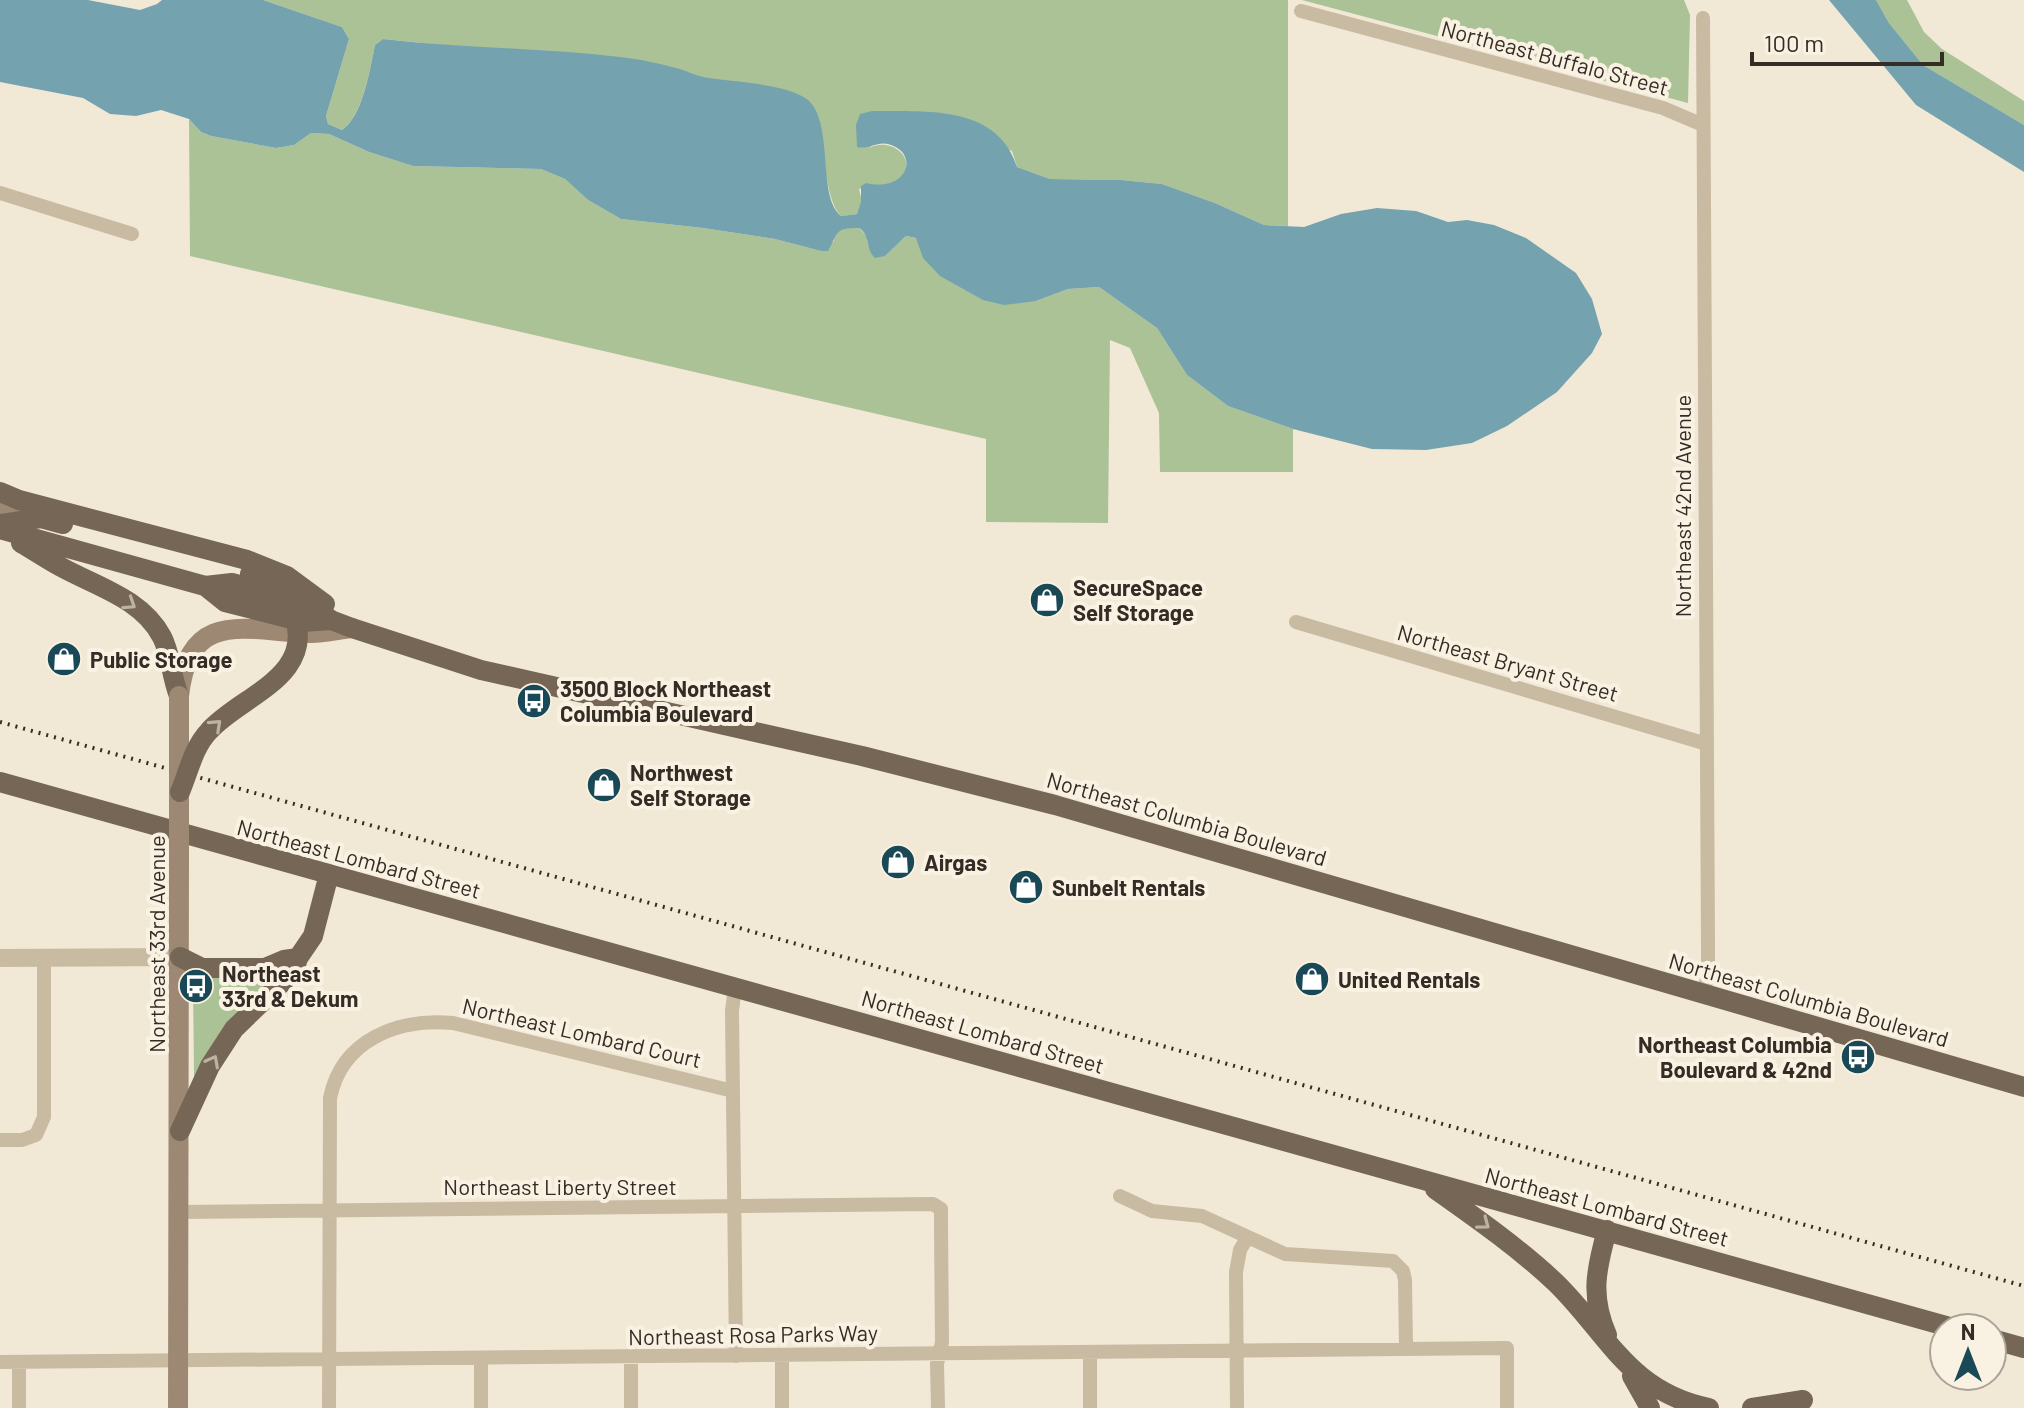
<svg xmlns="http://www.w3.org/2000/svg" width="2024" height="1408" viewBox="0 0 2024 1408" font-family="Barlow,sans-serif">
<rect width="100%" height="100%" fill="#f1e9d6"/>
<!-- green -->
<path fill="#abc196" d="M 263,0 L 1288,0 L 1288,226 L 1264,225 L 1215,203 L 1162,184 L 1121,180 L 1050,179 L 1017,167 L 1012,151 L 908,112 L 869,148 C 895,135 922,165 896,182 C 887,188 872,185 859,189 L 862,202 L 857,214 L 841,216 C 825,202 823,141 819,118 L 679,69 L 383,39 L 375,45 C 370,69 363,115 342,130 L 328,124 L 326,116 L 349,39 L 342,27 Z
M 1302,0 L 1684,0 L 1690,15 L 1688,103 Z
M 1876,0 L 1907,0 L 1924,32 L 1942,49 L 2024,101 L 2024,125 L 1923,65 L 1889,23 Z
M 189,119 L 201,132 L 211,136 L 276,148 L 294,145 L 311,133 L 329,134 L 369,152 L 413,166 L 541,169 L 565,179 L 588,200 L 621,219 L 703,228 L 775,239 L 821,251 L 834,241 C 836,227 847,228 859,228 L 867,236 L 868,245 L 885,256 L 906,236 L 916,238 L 920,244 L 1036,301 L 1068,289 L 1099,287 L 1157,328 L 1187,375 L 1228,406 L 1293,429 L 1293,472 L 1160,472 L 1159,413 L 1130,348 L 1110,340 L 1108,523 L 986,522 L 986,439 L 190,256 Z
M 285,967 L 196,1077 L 194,1076 L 193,980 L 196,976 Z"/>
<!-- water -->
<path fill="#74a3af" d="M 0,0 L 88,0 L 140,10 L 157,4 L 162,0 L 263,0 L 342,27 L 349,39 L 326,116 L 328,124 L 342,130 C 363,116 370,69 375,45 L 383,39 C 462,48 542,48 620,57 C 640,59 661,64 680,69 C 690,72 699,77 709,78 C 734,82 791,84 809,101 C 834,125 817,197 841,216 L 857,214 L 861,202 L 861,186 L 866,183 C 909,193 920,152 888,144 C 877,141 869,150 857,147 L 856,125 L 860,114 L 872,111 C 925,112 997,104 1017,167 L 1050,179 L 1121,180 L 1162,184 L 1215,203 L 1264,225 L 1304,227 L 1341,214 L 1377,208 L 1416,211 L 1448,222 L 1467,220 L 1494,225 L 1526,238 L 1576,273 L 1592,299 L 1602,334 L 1592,353 L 1557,392 L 1507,426 L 1472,443 L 1426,450 L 1372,449 L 1293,429 L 1228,406 L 1187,375 L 1157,328 L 1099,287 L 1068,289 L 1036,301 L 1004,305 L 983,300 L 940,276 L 923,258 L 916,238 L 906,236 L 885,256 L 875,258 C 865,249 871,235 859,228 C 834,228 839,232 828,251 L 821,251 L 775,239 L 703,228 L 621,219 L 588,200 L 565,179 L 541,169 L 413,166 L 369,152 L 329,134 L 311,133 L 294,145 L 276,148 L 211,136 L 201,132 L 189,119 L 161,110 L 136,116 L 110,114 L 83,98 L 0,82 Z
M 1829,0 L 1876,0 L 1889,23 L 1923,65 L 2024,125 L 2024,172 L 1916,105 Z"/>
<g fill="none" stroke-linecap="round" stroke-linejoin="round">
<!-- minor -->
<path stroke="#c9baa2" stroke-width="14" d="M 1301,11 L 1663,108 L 1703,125
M 1703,18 L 1708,945 L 1708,972 L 1704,993
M 0,193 L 132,234
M 1296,622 L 1707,744
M 735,987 L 732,1011 L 736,1356
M 0,1140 L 22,1140 L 36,1135 L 44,1117 L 44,957
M 1120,1196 L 1152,1211 L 1202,1216 L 1285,1254 L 1393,1261 L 1403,1271 L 1405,1280 L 1406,1349
M 179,1212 L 933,1204 L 941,1209 L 941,1225 L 942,1342 L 937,1364 L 938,1408
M 1090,1352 L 1090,1408
M 0,1362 L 1507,1348 L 1507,1408
M 19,1408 L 19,1362
M 329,1408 L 330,1098 C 342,1039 399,1018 453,1023 L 733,1091
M 481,1408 L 481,1359
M 631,1408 L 631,1357
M 782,1408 L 782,1356
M 1237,1408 L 1236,1272 L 1240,1250 L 1247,1238"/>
<!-- tertiary -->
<path stroke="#c9baa2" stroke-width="18" d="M 0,958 L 180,957"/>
<!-- secondary -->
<path stroke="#9d8973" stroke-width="20" d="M 0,504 L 41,518
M 179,696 C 188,613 239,628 301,633 C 318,634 335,630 352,628
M 178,1408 L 179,860"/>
<!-- primary -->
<path stroke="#766655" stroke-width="20" d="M 0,492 L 19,500 L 247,560 L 287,576 L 325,604
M 0,524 L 41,518 L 63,524
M 0,529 L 205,586 L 232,583 L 307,603 L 331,620 L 352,628 L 481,670 L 862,756 L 1055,805 L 2024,1087
M 21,543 C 35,551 48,560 63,568 C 98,587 142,599 162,637 C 171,654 171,676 179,696
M 205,586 L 225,602 L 303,622 L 331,620
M 0,782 L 1953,1328
M 180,957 L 202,968 L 265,968 L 284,960 L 298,958
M 180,1131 L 210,1066 L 234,1029 L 294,971 L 298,958 L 313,936 L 329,874
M 1435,1189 C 1476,1218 1519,1248 1556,1283 C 1608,1334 1629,1392 1709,1408
M 1607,1230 C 1596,1270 1590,1296 1607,1335
M 1992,1339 L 2024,1348
M 1632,1376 L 1650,1408
M 1752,1408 L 1803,1400"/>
<!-- rail -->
<path stroke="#342c25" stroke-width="4" stroke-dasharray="2 6" stroke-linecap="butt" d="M 0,722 L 2024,1286"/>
<!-- secondary-bridge -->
<path stroke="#9d8973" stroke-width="20" d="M 179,696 L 179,860"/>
<!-- primary-bridge -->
<path stroke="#766655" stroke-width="20" d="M 180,792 C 189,771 193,748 209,731 C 240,696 316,677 294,615 C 286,593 270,582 250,574"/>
</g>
<!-- one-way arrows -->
<defs><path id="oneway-chevron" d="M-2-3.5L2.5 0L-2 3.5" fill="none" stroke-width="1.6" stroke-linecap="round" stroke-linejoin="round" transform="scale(2)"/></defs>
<g stroke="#beb3a3">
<use href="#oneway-chevron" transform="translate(130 604) rotate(33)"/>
<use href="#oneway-chevron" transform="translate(216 725) rotate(-43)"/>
<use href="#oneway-chevron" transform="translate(213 1061) rotate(-62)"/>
<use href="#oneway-chevron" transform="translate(1484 1224) rotate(37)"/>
</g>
<!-- icons -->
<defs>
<g id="shop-disc" transform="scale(1.8)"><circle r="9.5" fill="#194856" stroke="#f9f2e2"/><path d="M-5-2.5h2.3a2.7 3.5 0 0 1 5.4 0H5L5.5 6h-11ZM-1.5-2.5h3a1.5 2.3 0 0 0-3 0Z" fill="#fff"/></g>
<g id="bus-disc" transform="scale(1.8)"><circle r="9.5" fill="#194856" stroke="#f9f2e2"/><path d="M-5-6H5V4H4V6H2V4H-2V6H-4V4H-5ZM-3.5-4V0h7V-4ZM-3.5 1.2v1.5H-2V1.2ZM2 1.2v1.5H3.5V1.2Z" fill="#fff"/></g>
</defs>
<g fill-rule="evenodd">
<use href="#shop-disc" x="1047" y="600"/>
<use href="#shop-disc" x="64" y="659"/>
<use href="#bus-disc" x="534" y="701"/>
<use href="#shop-disc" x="604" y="785"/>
<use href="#shop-disc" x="898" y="862"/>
<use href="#shop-disc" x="1026" y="887"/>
<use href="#shop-disc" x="1312" y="979"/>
<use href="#bus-disc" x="196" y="986"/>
<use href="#bus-disc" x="1858" y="1057"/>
</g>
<g text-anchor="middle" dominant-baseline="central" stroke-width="8" stroke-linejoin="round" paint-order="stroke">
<!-- street labels -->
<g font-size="22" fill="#342c25" stroke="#f9f2e2">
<text transform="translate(1555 57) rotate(15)">Northeast Buffalo Street</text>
<text transform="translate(1682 506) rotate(-90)">Northeast 42nd Avenue</text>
<text transform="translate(1508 662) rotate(16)">Northeast Bryant Street</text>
<text transform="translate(1187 818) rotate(16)">Northeast Columbia Boulevard</text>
<text transform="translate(359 858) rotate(15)">Northeast Lombard Street</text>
<text transform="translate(156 944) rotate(-90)">Northeast 33rd Avenue</text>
<text transform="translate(1809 999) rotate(16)">Northeast Columbia Boulevard</text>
<text transform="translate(983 1031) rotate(16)">Northeast Lombard Street</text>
<text transform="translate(582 1032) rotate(13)">Northeast Lombard Court</text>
<text x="560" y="1186">Northeast Liberty Street</text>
<text transform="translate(1607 1206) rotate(15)">Northeast Lombard Street</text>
<text transform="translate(753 1334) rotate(-1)">Northeast Rosa Parks Way</text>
</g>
<!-- poi labels -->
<g font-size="22" font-weight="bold" fill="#342c25" stroke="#f9f2e2" text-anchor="start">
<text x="1073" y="587">SecureSpace<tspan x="1073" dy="25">Self Storage</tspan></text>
<text x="90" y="659">Public Storage</text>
<text x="560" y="688">3500 Block Northeast<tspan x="560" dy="25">Columbia Boulevard</tspan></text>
<text x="630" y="772">Northwest<tspan x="630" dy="25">Self Storage</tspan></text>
<text x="924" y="862">Airgas</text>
<text x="1052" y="887">Sunbelt Rentals</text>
<text x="222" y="973">Northeast<tspan x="222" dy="25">33rd &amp; Dekum</tspan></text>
<text x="1338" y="979">United Rentals</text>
<text x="1832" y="1044" text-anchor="end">Northeast Columbia<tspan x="1832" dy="25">Boulevard &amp; 42nd</tspan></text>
</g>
</g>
<!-- north arrow -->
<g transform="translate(1968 1352)"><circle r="38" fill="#f9f2e2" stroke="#aaa396" stroke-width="2"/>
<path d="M0-6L14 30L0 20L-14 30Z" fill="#194856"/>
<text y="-12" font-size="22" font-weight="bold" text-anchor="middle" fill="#342c25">N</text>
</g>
<!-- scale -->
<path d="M1752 52v12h190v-12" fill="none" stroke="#342c25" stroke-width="4"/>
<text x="1764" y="52" font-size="24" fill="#342c25" stroke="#f9f2e2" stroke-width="6" paint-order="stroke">100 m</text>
</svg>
